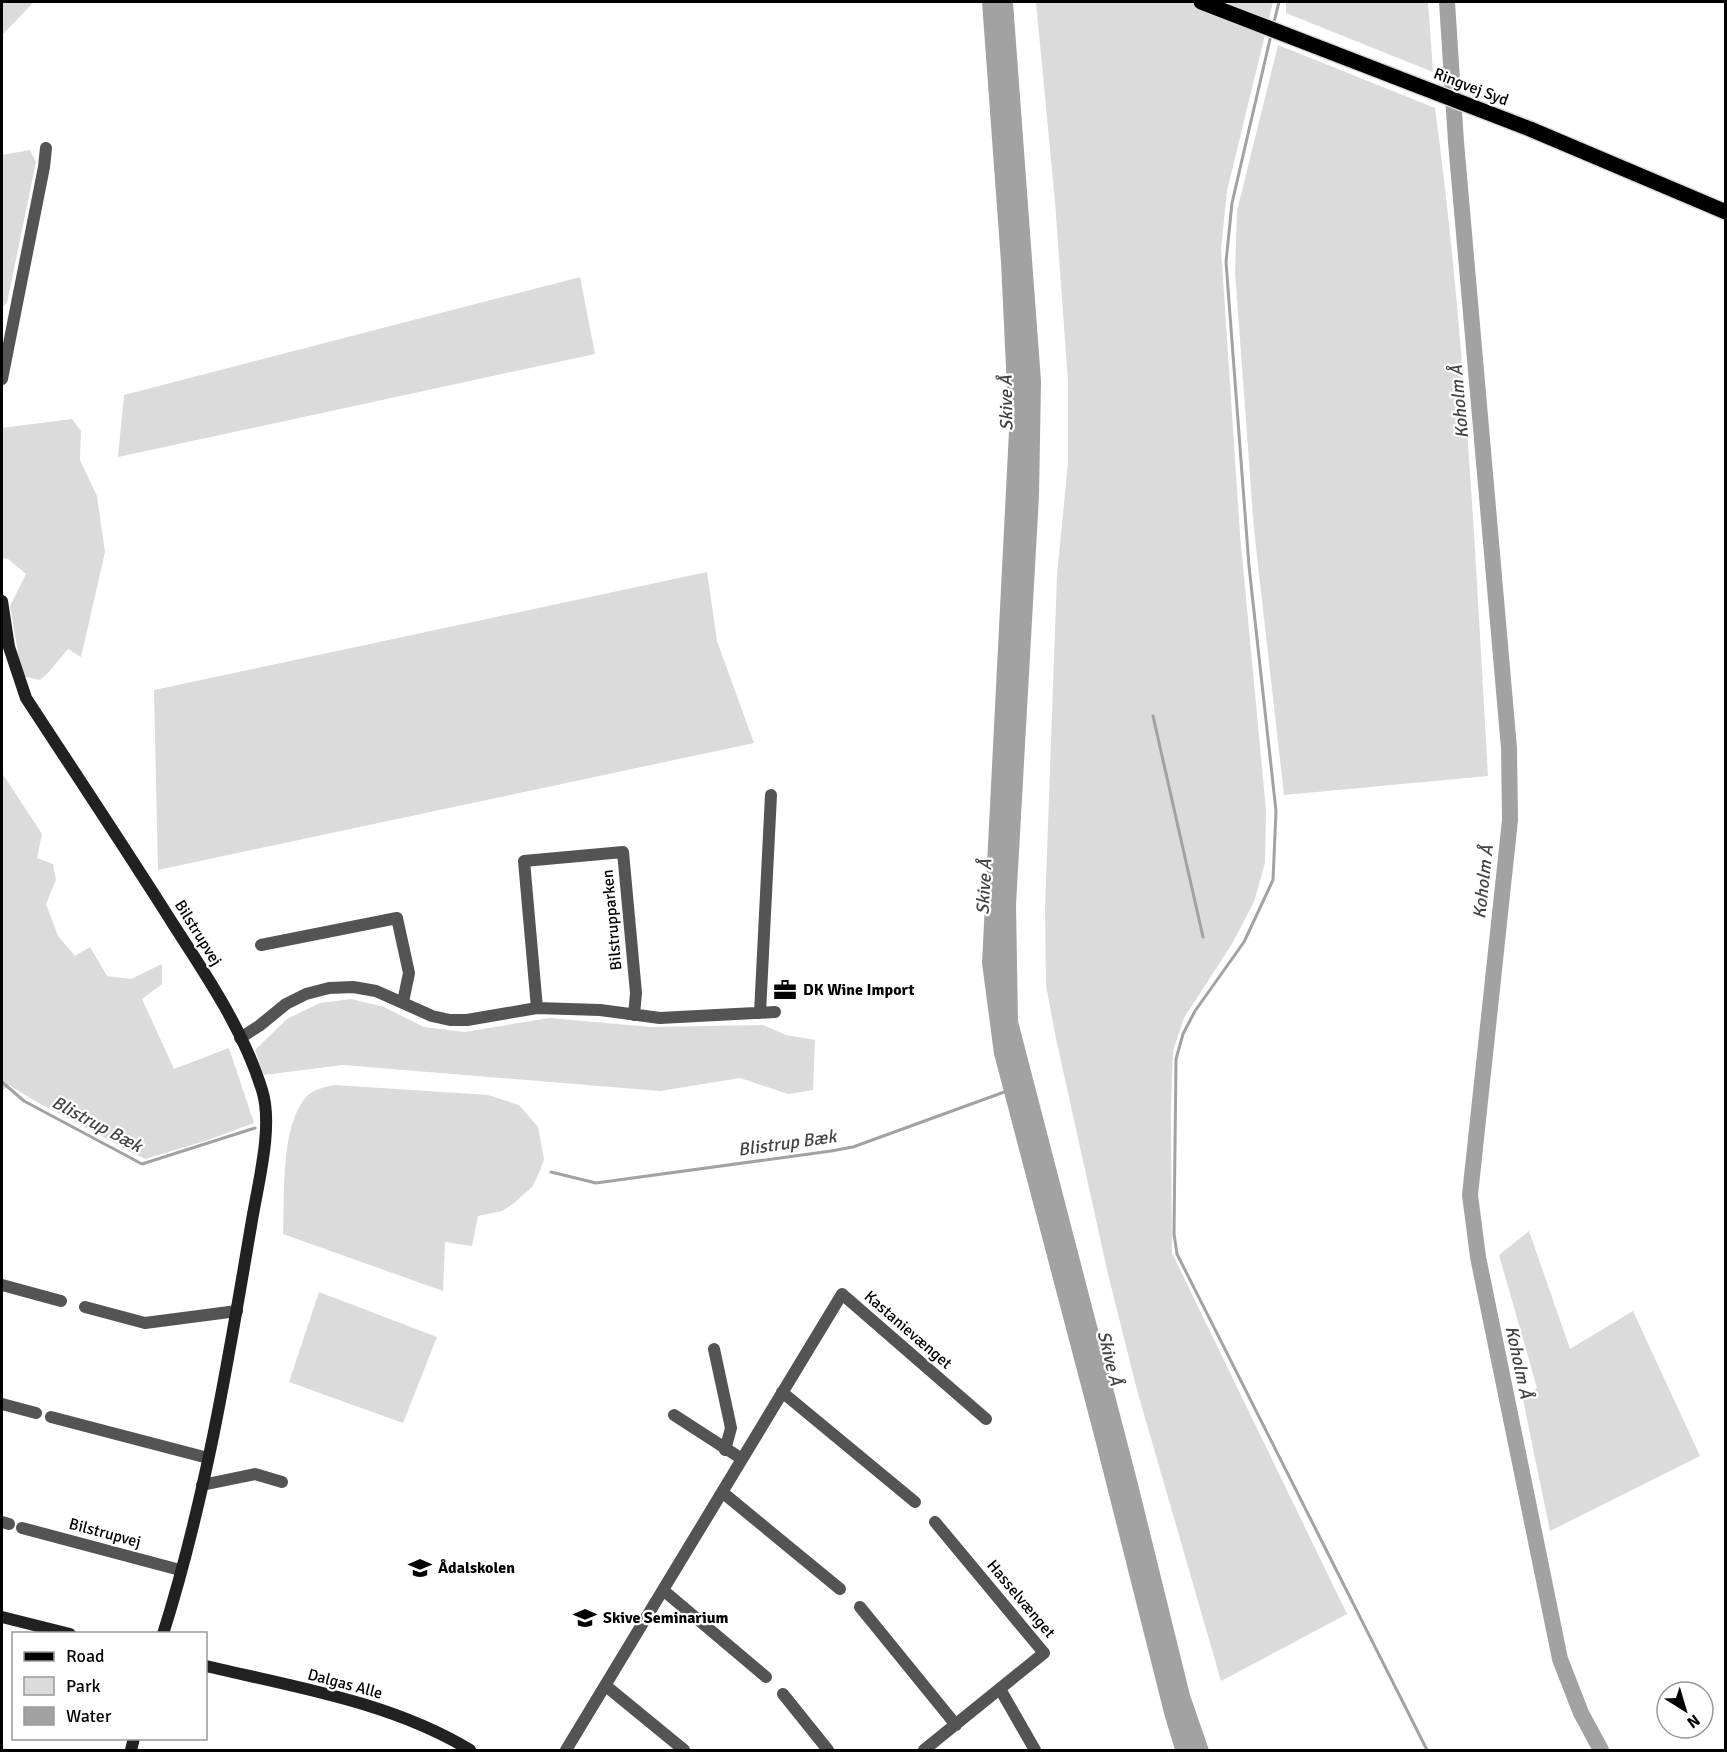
<svg xmlns="http://www.w3.org/2000/svg" width="1727" height="1752" viewBox="0 0 1727 1752" font-family="Signika,sans-serif">
<rect width="100%" height="100%" fill="#fff"/>
<!-- green -->
<path fill="#dbdbdb" d="M 2,2 L 34,2 L 2,35 Z
M 1036,2 L 1273,2 L 1227,191 L 1221,249 L 1240,534 L 1266,810 L 1265,863 L 1254,902 L 1232,944 L 1184,1018 L 1173,1051 L 1171,1114 L 1172,1253 L 1347,1614 L 1221,1681 L 1137,1390 L 1108,1274 L 1055,1034 L 1046,985 L 1045,909 L 1057,575 L 1068,463 L 1068,381 L 1055,202 Z
M 1286,2 L 1428,2 L 1433,72 L 1286,13 Z
M 1278,45 L 1435,108 C 1465,329 1475,553 1488,776 L 1284,795 L 1254,530 L 1235,272 L 1237,211 Z
M 30,150 L 36,162 L 7,303 L 2,307 L 2,155 Z
M 580,277 L 595,354 L 118,457 L 124,395 Z
M 72,419 L 81,431 L 80,460 L 97,496 L 105,552 L 81,657 L 68,649 L 48,673 L 40,680 L 22,676 L 10,606 L 26,574 L 8,559 L 2,558 L 2,428 Z
M 707,572 L 717,641 L 754,743 L 158,870 L 154,690 Z
M 2,773 L 42,834 L 37,858 L 53,864 L 56,880 L 46,904 L 58,936 L 75,956 L 90,947 L 107,976 L 131,979 L 162,964 L 162,984 L 142,999 L 174,1069 L 229,1048 L 254,1123 L 205,1141 L 145,1159 L 37,1102 L 9,1085 L 2,1091 Z
M 351,999 L 384,1007 L 424,1027 L 465,1032 L 549,1018 L 651,1027 L 763,1025 L 786,1035 L 815,1040 L 813,1090 L 788,1094 L 740,1078 L 660,1091 L 343,1065 L 264,1075 L 255,1050 L 287,1019 L 320,1003 Z
M 335,1085 L 488,1095 L 519,1105 L 538,1127 L 544,1159 L 539,1173 L 532,1187 L 514,1203 L 502,1211 L 478,1216 L 472,1246 L 445,1242 L 443,1291 L 283,1234 C 285,1195 280,1127 306,1097 C 314,1089 325,1087 335,1085 Z
M 1529,1231 L 1570,1349 L 1633,1311 L 1700,1456 L 1550,1531 L 1523,1400 L 1537,1388 L 1499,1255 Z
M 319,1292 L 437,1337 L 403,1423 L 289,1382 Z"/>
<!-- water -->
<path fill="#a2a2a2" d="M 982,2 L 1013,2 L 1041,381 L 1039,496 L 1016,905 L 1018,1021 L 1138,1484 L 1190,1695 L 1209,1750 L 1175,1750 L 1165,1717 L 1096,1443 L 994,1054 L 982,963 L 1009,431 L 1001,262 Z"/>
<g fill="none" stroke-linecap="round" stroke-linejoin="round">
<!-- stream -->
<path stroke="#a2a2a2" stroke-width="3" d="M 1273,26 L 1279,2
M 1271,35 L 1232,203 L 1226,262 L 1249,566 L 1276,811 L 1273,880 L 1244,942 L 1195,1011 L 1183,1034 L 1176,1059 L 1174,1234 L 1177,1254 L 1427,1750
M 1153,716 L 1203,937
M 2,1082 L 24,1101 L 142,1164 L 255,1128
M 551,1172 L 596,1183 L 831,1151 L 853,1147 L 1007,1091"/>
<!-- river -->
<path stroke="#a2a2a2" stroke-width="16" d="M 1447,2 L 1456,142 L 1509,748 L 1510,820 L 1470,1195 L 1478,1257 L 1560,1659 L 1581,1713 L 1601,1750"/>
<!-- primary casing -->
<g stroke="#dbdbdb" stroke-width="18">
<path id="primary" d="M 1201,2 L 1530,129 L 1726,212"/>
</g>
<!-- street -->
<path stroke="#545454" stroke-width="12" d="M 2,379 L 44,167 L 46,148
M 261,945 L 397,918 L 409,973 L 403,1002
M 537,1008 L 524,861 L 623,852 L 636,993 L 634,1015
M 760,1013 L 771,795
M 240,1038 L 259,1026 L 286,1004 L 306,994 L 329,988 L 353,987 L 376,991 L 432,1016 L 450,1020 L 467,1020 L 537,1008 L 600,1010 L 660,1018 L 775,1012
M 2,1285 L 61,1301
M 85,1307 L 145,1323 L 237,1311
M 714,1349 L 731,1428 L 725,1450
M 782,1392 L 915,1502
M 2,1404 L 36,1413
M 674,1415 L 742,1459
M 51,1417 L 208,1458
M 202,1485 L 255,1474 L 282,1482
M 722,1492 L 840,1589
M 2,1522 L 9,1524
M 22,1528 L 180,1570
M 663,1590 L 766,1677
M 860,1607 L 956,1725
M 606,1686 L 684,1750
M 1000,1689 L 1035,1750
M 783,1694 L 828,1750
M 566,1750 L 842,1294 L 986,1419
M 924,1750 L 1044,1653 L 935,1522"/>
<!-- secondary -->
<path stroke="#212121" stroke-width="12" d="M 2,601 L 9,647 L 26,698 C 75,773 125,848 173,924 C 206,975 244,1031 262,1090 C 274,1127 257,1187 251,1226 C 228,1362 205,1501 163,1634
M 2,1617 L 70,1634
M 206,1666 C 294,1687 391,1702 470,1750
M 131,1750 L 134,1738"/>
<!-- primary -->
<use href="#primary" stroke="#000" stroke-width="15"/>
</g>
<!-- icons -->
<defs>
<g id="office-bare" transform="scale(1.8)"><path d="M-6-3h4V-5.5h4V-3h4V5H-6ZM-1-4.5V-3h2v-1.5ZM-6 0V1H6V0Z" fill="#000" stroke="#fff" stroke-width="2.5" paint-order="stroke"/></g>
<g id="school-bare" transform="scale(1.8)"><path d="M0-5L7-2L0 1L-7-2ZM-4 1L0 2.5L4 1V4Q0 6-4 4Z" fill="#000" stroke="#fff" stroke-width="2.5" paint-order="stroke"/></g>
</defs>
<g fill-rule="evenodd">
<use href="#office-bare" x="785" y="990"/>
<use href="#school-bare" x="420" y="1568"/>
<use href="#school-bare" x="585" y="1618"/>
</g>
<g text-anchor="middle" dominant-baseline="central" stroke-width="4.5" stroke-linejoin="round" paint-order="stroke">
<!-- street labels -->
<g font-size="16" fill="#000" stroke="#fff">
<text transform="translate(1471 87) rotate(21)">Ringvej Syd</text>
<text transform="translate(612 920) rotate(-95)">Bilstrupparken</text>
<text transform="translate(198 933) rotate(58)">Bilstrupvej</text>
<text transform="translate(908 1330) rotate(41)">Kastanievænget</text>
<text transform="translate(105 1533) rotate(15)">Bilstrupvej</text>
<text transform="translate(1021 1599) rotate(50)">Hasselvænget</text>
<text transform="translate(345 1684) rotate(15)">Dalgas Alle</text>
</g>
<!-- poi labels -->
<g font-size="16" font-weight="bold" fill="#000" stroke="#fff" text-anchor="start">
<text x="803" y="990">DK Wine Import</text>
<text x="438" y="1568">Ådalskolen</text>
<text x="603" y="1618">Skive Seminarium</text>
</g>
<!-- water labels -->
<g font-size="18" font-style="italic" fill="#434343" stroke="#fff">
<text transform="translate(1459 402) rotate(-95)">Koholm Å</text>
<text transform="translate(1006 403) rotate(-91)">Skive Å</text>
<text transform="translate(1483 882) rotate(-84)">Koholm Å</text>
<text transform="translate(984 887) rotate(-87)">Skive Å</text>
<text transform="translate(97 1124) rotate(28)">Blistrup Bæk</text>
<text transform="translate(787 1143) rotate(-8)">Blistrup Bæk</text>
<text transform="translate(1110 1358) rotate(76)">Skive Å</text>
<text transform="translate(1519 1362) rotate(78)">Koholm Å</text>
</g>
</g>
<!-- border -->
<rect width="1727" height="1752" fill="none" stroke="#000000" stroke-width="6"/>
<!-- legend -->
<rect x="12" y="1632" width="195" height="108" fill="#ffffff" stroke="#999999" stroke-width="1.5"/>
<rect x="24" y="1652" width="30" height="9" fill="#000000" stroke="#999999" stroke-width="1.5"/>
<text x="66" y="1662" font-size="18" fill="#000000">Road</text>
<rect x="24" y="1677" width="30" height="18" fill="#dbdbdb" stroke="#999999" stroke-width="1.5"/>
<text x="66" y="1692" font-size="18" fill="#000000">Park</text>
<rect x="24" y="1707" width="30" height="18" fill="#a2a2a2" stroke="#999999" stroke-width="1.5"/>
<text x="66" y="1722" font-size="18" fill="#000000">Water</text>
<!-- north arrow -->
<g transform="translate(1685 1710) rotate(143)"><circle r="28" fill="#ffffff" stroke="#999999" stroke-width="1.5"/>
<path d="M0-4.5L10 22L0 15L-10 22Z" fill="#000000"/>
<text y="-9" font-size="16" font-weight="bold" text-anchor="middle" fill="#000000">N</text>
</g>
</svg>
